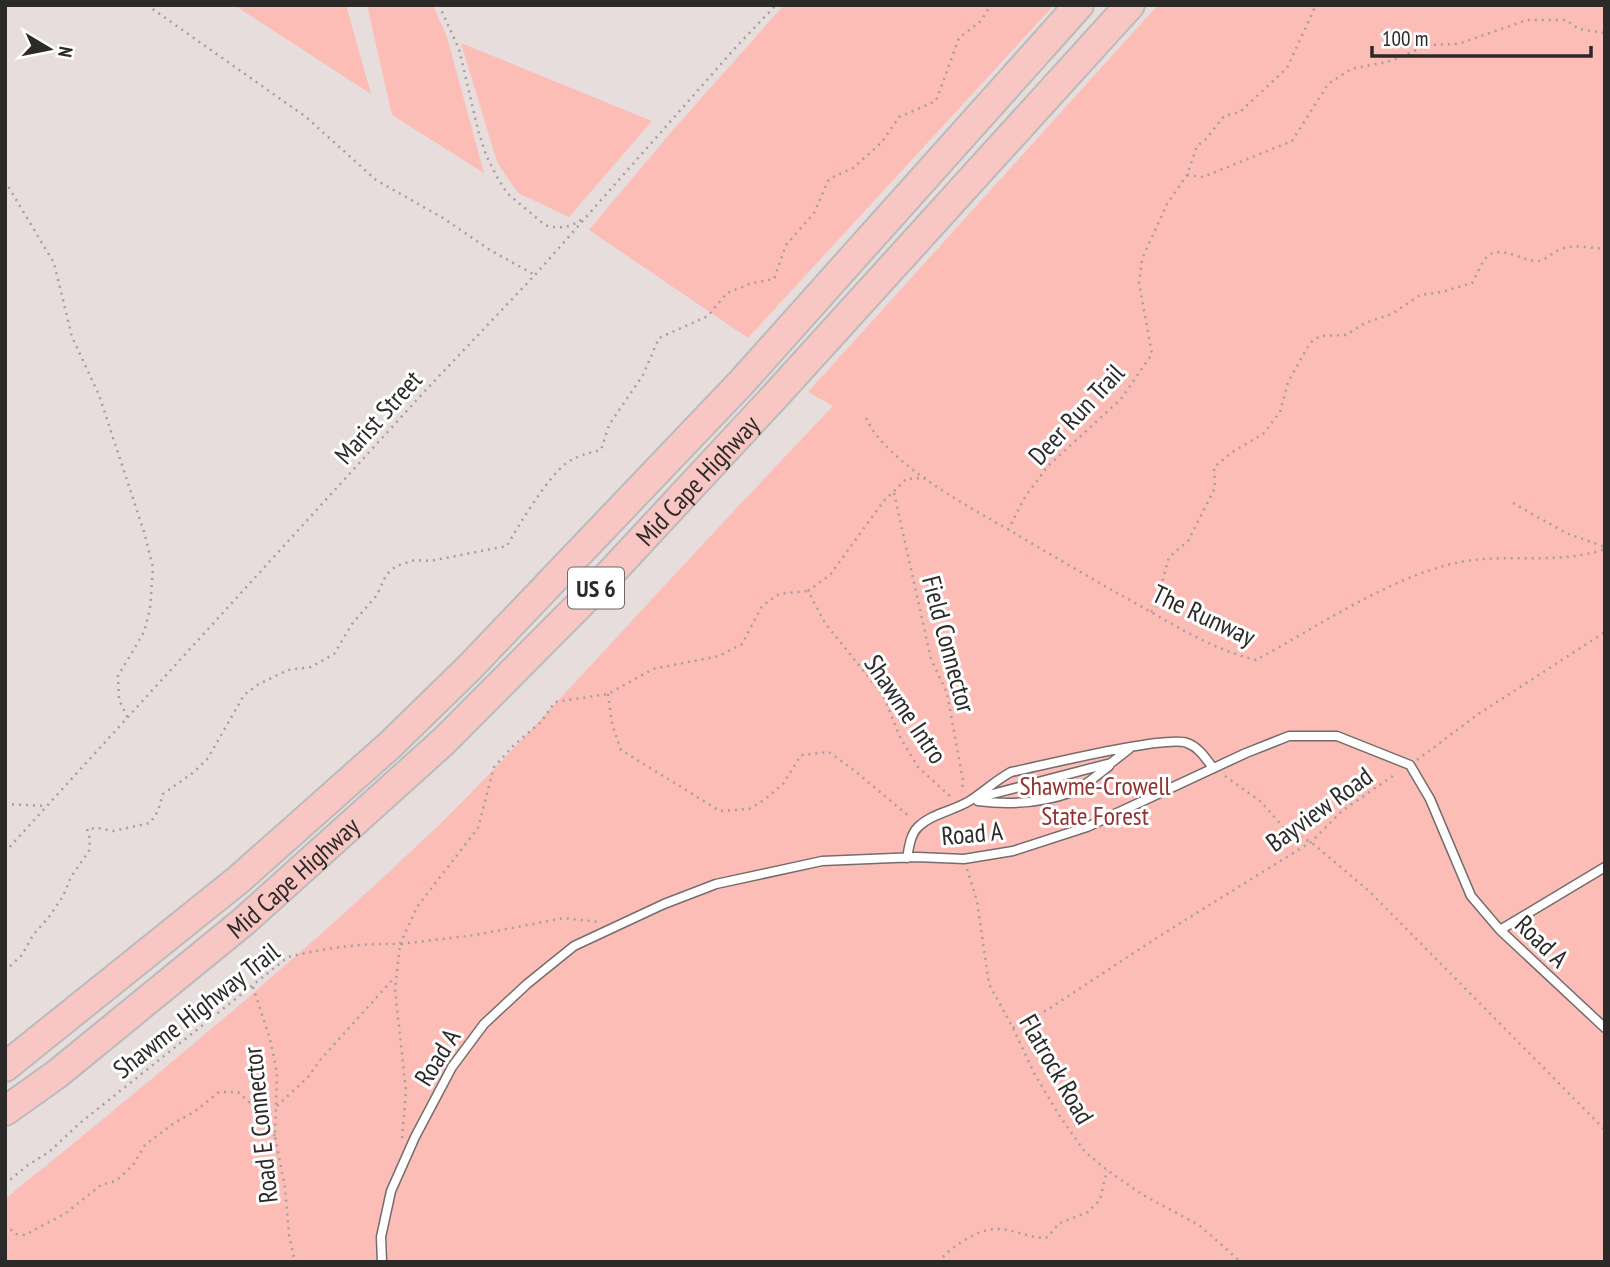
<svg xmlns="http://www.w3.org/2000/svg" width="1610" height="1267" viewBox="0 0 1610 1267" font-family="'PT Sans Narrow',sans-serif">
<rect width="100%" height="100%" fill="#e6dddc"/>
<!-- green -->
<path fill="#fdbdb7" d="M 234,5 L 346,5 L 371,94 Z
M 367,5 L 433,5 L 447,37 L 484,173 L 392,115 Z
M 784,5 L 1054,5 L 748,338 L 589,230 L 673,130 Z
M 1158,5 L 1605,5 L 1605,1262 L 5,1262 L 5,1199 C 153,1079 300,958 438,826 C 491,774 542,718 593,663 C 672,577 752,491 833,406 L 808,392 Z
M 461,43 L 652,121 L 569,217 L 518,193 L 497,162 Z"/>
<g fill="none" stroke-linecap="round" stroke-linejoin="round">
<!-- lane casing -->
<g stroke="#756c6c" stroke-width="11">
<path id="lane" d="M 973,799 L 1111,763 L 1129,749
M 978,801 C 1009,805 1042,803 1072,792 C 1086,786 1097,775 1109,766
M 907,858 C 909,848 910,835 918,827 C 932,813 954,811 971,800 C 985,791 996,780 1011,772 C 1041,766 1165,735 1187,743 C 1199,747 1206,759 1213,768
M 1500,930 L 1605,867
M 382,1262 L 381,1237 L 391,1191 L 415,1137 L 452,1067 L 484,1024 L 527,984 L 574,946 L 664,904 L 716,884 L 822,861 L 917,857 L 964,859 L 1013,851 L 1087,827 L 1246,753 L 1289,736 L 1337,736 L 1410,765 L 1430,799 L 1471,896 L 1500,930 L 1605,1028"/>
</g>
<!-- highway casing -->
<g stroke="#bbb" stroke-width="32">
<g id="highway">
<path d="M 5,1067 L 238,880 L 390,745 L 470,667 L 740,384 L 1079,5"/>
<path id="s1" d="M 5,1111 L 57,1074 L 243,922 L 444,741 L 607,577 L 776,395 L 1130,5"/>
</g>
</g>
<!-- path -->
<path stroke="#a69f9e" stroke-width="2.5" stroke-dasharray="2 5" stroke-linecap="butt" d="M 147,5 L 306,117 L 376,180 L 443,218 L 490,250 L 535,275
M 439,5 L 459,49 L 478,130 L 486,155 L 497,177 L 507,193 L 545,225 C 561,230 572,227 585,217
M 1187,175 L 1203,177 L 1292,141 L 1328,84 L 1351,69 L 1391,61 L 1428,45 L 1458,44 L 1527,20 L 1566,20 L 1579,29 L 1605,33
M 5,181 L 54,263 L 72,337 L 99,395 L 145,535 L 153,568 L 150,609 L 144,632 L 118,676 L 119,700 L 128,718
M 866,418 C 886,463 969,507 1011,531 C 1046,552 1082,573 1117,593 C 1162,617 1206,648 1256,660 C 1319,626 1401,569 1473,560 C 1518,555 1561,564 1605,549
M 926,478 L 906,479 L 883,502 L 830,575 L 808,591 L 825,623 L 883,695 L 900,737 L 918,767 L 952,798
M 894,493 L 931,659 L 947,693 L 963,781 L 962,792
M 1513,503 L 1566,533 L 1605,547
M 1008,530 L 1025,497 L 1048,466 L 1121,399 L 1152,354 L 1139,283 L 1142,259 L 1167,204 L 1187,175 L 1197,146 L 1206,139 L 1224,116 L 1240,112 L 1287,68 L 1316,5
M 1151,612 L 1161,600 L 1163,578 L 1169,557 L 1188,541 L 1215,488 L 1214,467 L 1234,451 L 1263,434 L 1280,412 L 1288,382 L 1310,343 L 1320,336 L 1346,335 L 1365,323 L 1392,314 L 1420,295 L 1442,292 L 1472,283 C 1477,275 1482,260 1489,255 C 1504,246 1522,261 1537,261 C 1546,261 1552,252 1561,249 C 1574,244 1591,248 1605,249
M 608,694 L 612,724 L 621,750 L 720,811 L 749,809 L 764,800 L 783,784 L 801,755 L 829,752 L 855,771 L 911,818
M 1417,760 L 1477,715 L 1605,632
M 1225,776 L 1260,801 L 1287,831 L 1311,842 L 1369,891 L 1605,1130
M 5,804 L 47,806
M 5,852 L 424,392 L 535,275 L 736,47 L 776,5
M 967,869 L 977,901 L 989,984 L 1013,1028 L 1034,1073 L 1059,1115 L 1085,1152 L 1107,1170 L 1143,1195 L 1199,1225 L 1241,1262
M 5,971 L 22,955 L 33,935 L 49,917 L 63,896 L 71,877 L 89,851 L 90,839 L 87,829 L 98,828 L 113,831 L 150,823 L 158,811 L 163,794 L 194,772 L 208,758 L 244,695 L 259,684 L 288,670 L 311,667 L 334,654 L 352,624 L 377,595 L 386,575 L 396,566 L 415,560 L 430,561 L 507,546 C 519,524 547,479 565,464 C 576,456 588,453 601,450 L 609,425 L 643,375 L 659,338 L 708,316 L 727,293 L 752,283 L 774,279 L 786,245 L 814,213 L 829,179 L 853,168 L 882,142 L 899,117 L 936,101 L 959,38 L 981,21 L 991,5
M 253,987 L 270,1039 L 277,1073 L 275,1136 L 285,1188 L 289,1235 L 295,1262
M 1013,1028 L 1047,1010 L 1158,937 L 1311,842 L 1342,811 L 1397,773
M 277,1106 L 308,1077 L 321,1059 L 395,977
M 402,1138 L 406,1091 L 395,990 L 400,944 L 475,935 L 564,918 L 598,922
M 5,1184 L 28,1165 L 49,1152 L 80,1123 L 288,957 C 325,948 361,943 400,944 L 417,907 L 478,828 L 494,767 L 514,745 L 541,722 L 555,702 L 608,694 L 653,669 L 719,656 L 742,644 L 762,606 L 779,594 L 808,591
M 5,1225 L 16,1234 L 25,1235 L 66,1213 L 101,1185 L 116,1181 L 133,1165 L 145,1145 L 174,1123 L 194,1112 L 219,1092 L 238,1092 L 250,1103 L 275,1136
M 938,1262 C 950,1248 977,1229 996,1229 C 1011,1228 1028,1238 1046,1238 L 1060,1223 L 1088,1212 L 1100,1200 L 1107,1170"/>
<!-- lane -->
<use href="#lane" stroke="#fff" stroke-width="8"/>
<!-- highway -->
<use href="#highway" stroke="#f9c7c3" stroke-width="28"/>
</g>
<g text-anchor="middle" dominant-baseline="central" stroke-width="6" stroke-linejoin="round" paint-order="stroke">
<!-- shield labels -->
<rect fill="#fff" stroke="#6b6969" stroke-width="2" x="568" y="567.5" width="56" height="41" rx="5"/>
<g font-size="24" font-weight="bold" fill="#2c2929">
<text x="596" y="588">US 6</text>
</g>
<!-- street labels -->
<g font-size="26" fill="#2c2929" stroke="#fff">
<text transform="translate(1076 414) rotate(-47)">Deer Run Trail</text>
<text transform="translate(378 417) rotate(-48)">Marist Street</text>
<text stroke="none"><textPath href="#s1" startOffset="938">Mid Cape Highway</textPath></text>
<text transform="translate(1204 615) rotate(25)">The Runway</text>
<text transform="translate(949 644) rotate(75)">Field Connector</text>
<text transform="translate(906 709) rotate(56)">Shawme Intro</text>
<text transform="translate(1319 809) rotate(-36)">Bayview Road</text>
<text transform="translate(972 833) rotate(-5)">Road A</text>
<text stroke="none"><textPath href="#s1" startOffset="371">Mid Cape Highway</textPath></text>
<text transform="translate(1542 941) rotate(44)">Road A</text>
<text transform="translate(196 1010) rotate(-38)">Shawme Highway Trail</text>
<text transform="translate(437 1057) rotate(-58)">Road A</text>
<text transform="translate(1057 1069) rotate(60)">Flatrock Road</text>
<text transform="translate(260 1125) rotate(-96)">Road E Connector</text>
</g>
<!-- park labels -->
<g font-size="26" fill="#933230" stroke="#fff">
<text x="1095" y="785">Shawme-Crowell<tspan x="1095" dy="30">State Forest</tspan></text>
</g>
</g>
<!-- border -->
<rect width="1610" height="1267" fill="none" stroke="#2c2929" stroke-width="14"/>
<!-- north arrow -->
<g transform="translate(49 49) rotate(100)" stroke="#ffffff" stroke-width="5" paint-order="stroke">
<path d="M0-5L12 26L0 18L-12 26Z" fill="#2c2929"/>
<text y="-10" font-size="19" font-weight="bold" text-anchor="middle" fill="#2c2929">N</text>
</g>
<!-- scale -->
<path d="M1372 46v10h219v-10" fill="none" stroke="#2c2929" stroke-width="3.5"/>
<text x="1382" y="46" font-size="21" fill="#2c2929" stroke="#ffffff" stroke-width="5" paint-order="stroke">100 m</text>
</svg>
